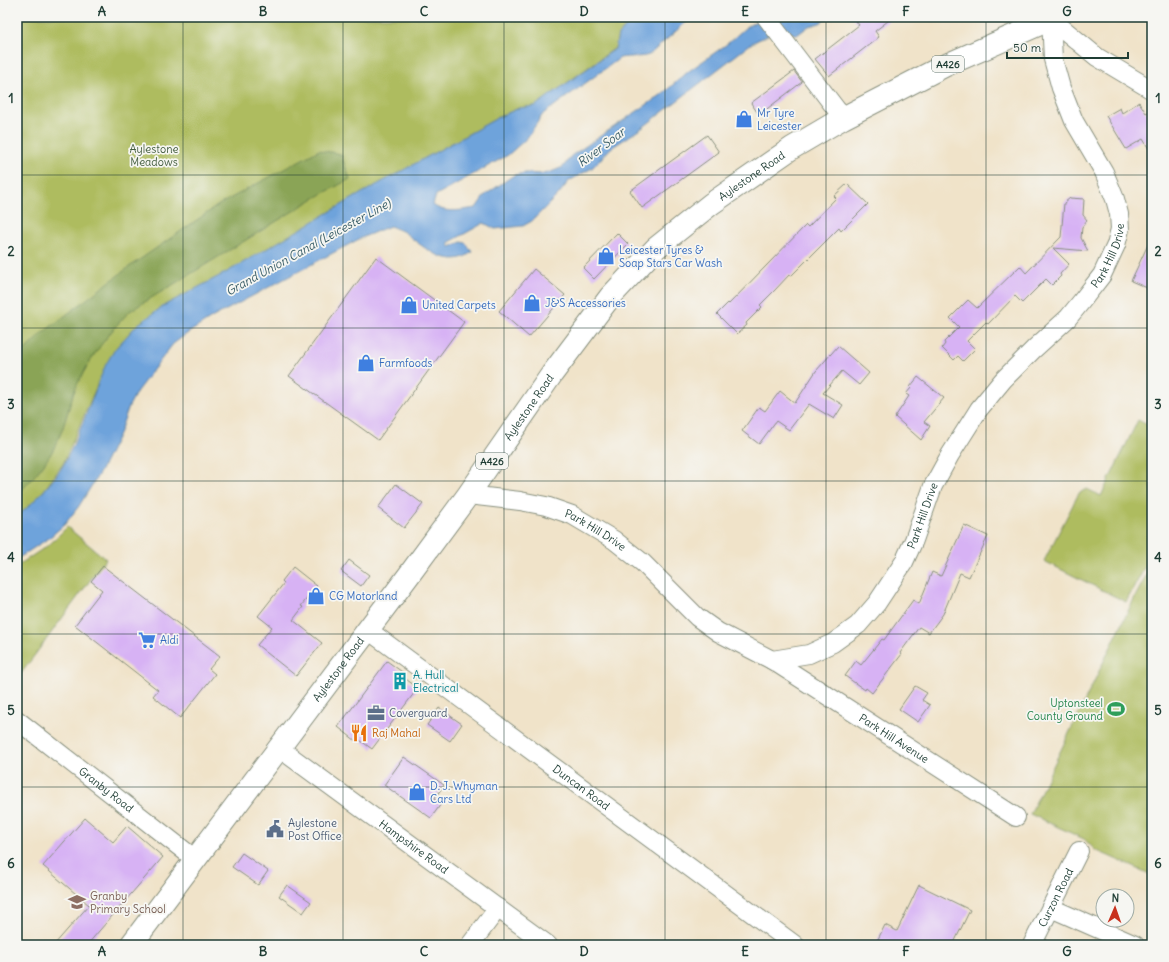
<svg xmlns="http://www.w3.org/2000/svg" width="1169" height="962" viewBox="0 0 1169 962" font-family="Delius,sans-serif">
<rect width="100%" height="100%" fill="#f6f6f2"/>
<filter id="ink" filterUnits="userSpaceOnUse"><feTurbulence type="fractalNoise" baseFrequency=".025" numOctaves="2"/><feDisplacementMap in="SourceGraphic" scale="8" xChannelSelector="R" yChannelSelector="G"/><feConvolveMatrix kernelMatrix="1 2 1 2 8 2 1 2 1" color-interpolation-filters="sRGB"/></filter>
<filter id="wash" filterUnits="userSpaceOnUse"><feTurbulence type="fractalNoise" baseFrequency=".012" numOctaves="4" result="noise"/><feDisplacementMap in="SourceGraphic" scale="16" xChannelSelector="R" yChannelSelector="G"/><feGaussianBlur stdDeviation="0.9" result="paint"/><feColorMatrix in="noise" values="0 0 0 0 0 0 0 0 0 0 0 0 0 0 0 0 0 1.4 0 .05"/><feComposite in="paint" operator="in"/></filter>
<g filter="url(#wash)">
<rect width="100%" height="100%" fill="#f0e3c9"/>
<!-- green -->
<path fill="#aebc5f" stroke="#667c4a" d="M 17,17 L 635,17 L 618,35 L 615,48 L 535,106 L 519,108 L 499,117 L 362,193 L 227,272 L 165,305 L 137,325 L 115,349 L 95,390 L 63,464 L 42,493 L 24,511 L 17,516 Z
M 1138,420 L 1152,427 L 1152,554 L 1126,602 L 1044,561 L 1079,493 L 1087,489 L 1101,496 Z
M 67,527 L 106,559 L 17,679 L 17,566 L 50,544 Z
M 1152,564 L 1152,875 L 1095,850 L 1084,839 L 1030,814 L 1131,605 Z"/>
<!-- forest -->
<path fill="#8aa456" stroke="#547045" d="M 319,150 L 341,154 L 350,179 L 313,199 L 130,311 C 109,332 90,358 77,385 C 69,403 66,424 57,442 C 49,461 31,480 17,495 L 17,358 L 41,334 L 129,267 L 220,204 Z"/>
<!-- water -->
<path fill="#6ea3db" stroke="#467088" d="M 635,17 L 692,17 L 649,55 C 640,58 630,56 620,58 L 543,114 L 527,138 L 508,155 L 436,195 L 433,205 C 445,214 462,210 476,208 L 485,195 L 514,175 L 526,173 L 541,174 L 551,172 L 563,167 L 571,156 L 661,95 L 689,71 L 727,44 L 745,28 L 763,17 L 828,17 L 820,23 L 809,26 L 797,35 L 780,29 L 752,43 L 642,128 L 611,148 L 592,168 L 569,181 L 558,195 L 532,221 L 523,226 L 495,229 L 484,223 L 448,243 L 450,247 L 461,242 L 466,243 L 472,252 C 453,268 431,253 414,240 C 411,238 408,235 404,232 C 400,230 395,228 390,226 L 361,238 L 213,317 L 188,333 L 173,344 L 137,391 L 129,406 L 119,434 L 100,472 L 79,506 L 65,524 L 49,538 L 17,559 L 17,516 C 32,505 55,480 64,464 C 81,432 92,397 106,364 L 115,349 L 137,325 L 165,305 L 227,272 L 362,193 L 499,117 L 519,108 L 535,106 L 615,49 L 618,35 Z"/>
<g id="blocks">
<!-- building -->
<path fill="#d7b2f4" d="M 853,17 L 893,17 L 875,31 L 879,37 L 829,76 L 815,59 L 859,25 Z
M 794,71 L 802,82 L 759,115 L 751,103 Z
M 1139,102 L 1146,113 L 1152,110 L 1152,154 L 1143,139 L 1126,149 L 1106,116 L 1120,108 L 1122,113 Z
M 707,135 L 719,152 L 642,208 L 630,191 Z
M 847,184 L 868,204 L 841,231 L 839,228 L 791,276 L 789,275 L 775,290 L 760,305 L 762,307 L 746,323 L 747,325 L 737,334 L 717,314 L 728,303 L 729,304 L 806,225 L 808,227 L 836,198 L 834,196 Z
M 1070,198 L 1084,199 L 1083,215 L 1087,220 L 1082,227 L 1081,238 L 1088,251 L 1053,248 L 1069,264 L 1060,274 L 1061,276 L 1052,285 L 1046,279 L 1022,303 L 1015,296 L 988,324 L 986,322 L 967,341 L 975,349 L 963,361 L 958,356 L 954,360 L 942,348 L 945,344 L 944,342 L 959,327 L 950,318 L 968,300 L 977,308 L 1020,266 L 1026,273 L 1061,237 L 1064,203 Z
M 617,233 L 628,244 L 594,279 L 583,268 Z
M 1152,236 L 1152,290 L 1131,281 Z
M 376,257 L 464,322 L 378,440 L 289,376 Z
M 534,269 L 565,295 L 529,337 L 499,311 Z
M 838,346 L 869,373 L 859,385 L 842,371 L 823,393 L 843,405 L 834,419 L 809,404 L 789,430 L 776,421 L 759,444 L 742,431 L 759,407 L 765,411 L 780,391 L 795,403 L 816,371 Z
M 918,377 L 944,398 L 924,422 L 930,426 L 921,440 L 895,417 L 909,396 L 906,394 L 911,388 L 910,387 Z
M 396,484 L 423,504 L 404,528 L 378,508 Z
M 964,525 L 988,536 L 969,577 L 960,573 L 943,614 L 929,633 L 919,627 L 900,653 L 902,654 L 872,693 L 866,688 L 865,690 L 845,676 L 856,661 L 861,665 L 882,639 L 884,640 L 913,600 L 919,604 L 932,572 L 941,576 Z
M 349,560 L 369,575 L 361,586 L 341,571 Z
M 103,566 L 220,656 L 209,669 L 215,674 L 180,718 L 153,696 L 158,690 L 75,625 L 102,590 L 91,581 Z
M 293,567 L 317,586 L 301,606 L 303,607 L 293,620 L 322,643 L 296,676 L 257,645 L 272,627 L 258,616 L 284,583 L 282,581 Z
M 387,661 L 405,674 L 403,677 L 418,688 L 372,749 L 357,738 L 356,741 L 338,727 Z
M 915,686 L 927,693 L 922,700 L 930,705 L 918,722 L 899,709 Z
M 439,708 L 462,724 L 450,741 L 427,725 Z
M 404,757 L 444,785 L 434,799 L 441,804 L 431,818 L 384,785 Z
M 85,818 L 113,842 L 127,826 L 163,857 L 87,945 L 54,945 L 89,905 L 43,866 Z
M 242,853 L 268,871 L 258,885 L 232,867 Z
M 287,885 L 311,902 L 303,913 L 279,896 Z
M 919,885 L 970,910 L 953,945 L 875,945 L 885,925 L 897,931 Z"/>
</g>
</g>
<g filter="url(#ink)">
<use href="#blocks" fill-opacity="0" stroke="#88907e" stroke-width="1"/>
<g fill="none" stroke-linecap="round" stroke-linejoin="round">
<!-- street casing -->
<g stroke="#88907e" stroke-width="20">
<g id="street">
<path d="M 766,17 L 843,118"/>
<path d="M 1051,19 L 1097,57 L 1152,90"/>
<path id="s1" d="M 468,495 L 520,501 L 546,506 L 572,515 L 614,540 L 643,563 L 697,617 L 718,632 L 772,660 L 809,654 L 833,643 L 858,625 L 877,603 L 904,562 L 914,540 L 933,486 L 950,455 L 979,409 L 1003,380 L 1034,349 L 1068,318 L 1081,302 L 1102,275 L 1116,245 L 1120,229 L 1119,214 L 1115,199 L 1104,172 L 1074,121 L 1061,88 L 1053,59 L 1051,19"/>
<path id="s2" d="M 368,630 L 795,945"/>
<path id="s3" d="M 772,660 L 1016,817"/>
<path id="s4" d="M 17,720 L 195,859"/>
<path id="s5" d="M 279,748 L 548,945"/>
<path d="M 1051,908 L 1135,945"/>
<path d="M 470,945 L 498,908"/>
<path id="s6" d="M 1032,945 L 1079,851"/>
</g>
</g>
<!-- primary casing -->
<g stroke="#88907e" stroke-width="24">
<g id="primary">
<path id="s7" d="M 131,945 L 409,575 L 468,495 L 552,374 L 610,297 L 656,248 L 711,204 L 792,148 L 843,118 L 944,66 L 1056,17"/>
</g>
</g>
<!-- street -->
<use href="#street" stroke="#fff" stroke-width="18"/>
<!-- primary -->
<use href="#primary" stroke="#fff" stroke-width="22"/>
</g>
</g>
<!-- grid -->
<path fill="none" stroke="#1f3d34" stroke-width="1" stroke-opacity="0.55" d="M 183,17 L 183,945M 343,17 L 343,945M 504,17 L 504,945M 665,17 L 665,945M 826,17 L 826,945M 986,17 L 986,945M 17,175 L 1152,175M 17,328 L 1152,328M 17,481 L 1152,481M 17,634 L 1152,634M 17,787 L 1152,787"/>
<!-- icons -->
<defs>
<g id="shop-bare" transform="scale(1.38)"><path d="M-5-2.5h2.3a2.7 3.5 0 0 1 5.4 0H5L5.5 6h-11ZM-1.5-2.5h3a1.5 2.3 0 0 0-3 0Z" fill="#3f7fe0" stroke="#f6f6f2" stroke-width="2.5" paint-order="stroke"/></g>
<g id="supermarket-bare" transform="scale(1.38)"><path d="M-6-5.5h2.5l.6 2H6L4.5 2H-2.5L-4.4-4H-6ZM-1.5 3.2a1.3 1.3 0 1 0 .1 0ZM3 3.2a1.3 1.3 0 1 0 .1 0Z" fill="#3f7fe0" stroke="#f6f6f2" stroke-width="2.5" paint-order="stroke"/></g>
<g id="building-bare" transform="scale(1.38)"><path d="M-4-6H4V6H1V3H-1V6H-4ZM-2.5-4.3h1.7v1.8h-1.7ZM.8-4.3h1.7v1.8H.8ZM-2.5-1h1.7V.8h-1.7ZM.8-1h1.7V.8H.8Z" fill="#0f9aa8" stroke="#f6f6f2" stroke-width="2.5" paint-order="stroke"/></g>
<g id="stadium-bare" transform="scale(1.38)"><path d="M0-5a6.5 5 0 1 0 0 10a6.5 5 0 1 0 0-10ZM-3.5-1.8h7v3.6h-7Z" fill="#2e9e5b" stroke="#f6f6f2" stroke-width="2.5" paint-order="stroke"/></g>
<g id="office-bare" transform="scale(1.38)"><path d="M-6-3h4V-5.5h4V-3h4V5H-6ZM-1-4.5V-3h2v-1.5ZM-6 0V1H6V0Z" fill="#5c6f8a" stroke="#f6f6f2" stroke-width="2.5" paint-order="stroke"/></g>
<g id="restaurant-bare" transform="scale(1.38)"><path d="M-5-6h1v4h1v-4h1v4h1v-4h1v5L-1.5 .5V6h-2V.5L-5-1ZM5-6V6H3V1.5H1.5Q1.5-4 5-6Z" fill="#e8710a" stroke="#f6f6f2" stroke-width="2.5" paint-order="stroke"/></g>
<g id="civic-bare" transform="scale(1.38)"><path d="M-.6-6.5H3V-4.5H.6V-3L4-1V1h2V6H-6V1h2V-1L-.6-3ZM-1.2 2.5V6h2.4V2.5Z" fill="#5c6f8a" stroke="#f6f6f2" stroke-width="2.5" paint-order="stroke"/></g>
<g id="school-bare" transform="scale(1.38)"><path d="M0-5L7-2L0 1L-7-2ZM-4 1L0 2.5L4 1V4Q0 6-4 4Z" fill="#8d6e63" stroke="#f6f6f2" stroke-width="2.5" paint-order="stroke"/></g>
</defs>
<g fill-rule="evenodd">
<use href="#shop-bare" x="744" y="119"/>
<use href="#shop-bare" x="606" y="256"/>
<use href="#shop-bare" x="532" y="303"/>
<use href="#shop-bare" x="409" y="305"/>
<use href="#shop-bare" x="366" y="363"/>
<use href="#shop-bare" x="316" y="596"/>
<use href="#supermarket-bare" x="147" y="640"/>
<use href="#building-bare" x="400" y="681"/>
<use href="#stadium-bare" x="1116" y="709"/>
<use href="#office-bare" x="376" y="713"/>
<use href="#restaurant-bare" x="359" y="733"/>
<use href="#shop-bare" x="417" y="792"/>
<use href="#civic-bare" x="275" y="829"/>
<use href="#school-bare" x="77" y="902"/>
</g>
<g text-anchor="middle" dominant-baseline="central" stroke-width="3.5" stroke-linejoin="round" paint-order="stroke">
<!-- shield labels -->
<g fill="#f6f6f2" stroke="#60746d" stroke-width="1">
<rect x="932" y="56" width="32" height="16" rx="3"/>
<rect x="476" y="453" width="32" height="16" rx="3"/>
</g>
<g font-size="10" font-weight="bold" fill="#1f3d34">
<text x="948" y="64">A426</text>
<text x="492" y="461">A426</text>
</g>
<!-- shop labels -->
<g font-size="11" fill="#366cbe" stroke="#f6f6f2" text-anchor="start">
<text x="757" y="113">Mr Tyre<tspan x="757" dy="13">Leicester</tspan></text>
<text x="619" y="250">Leicester Tyres &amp;<tspan x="619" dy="13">Soap Stars Car Wash</tspan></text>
<text x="545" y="303">J&amp;S Accessories</text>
<text x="422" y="305">United Carpets</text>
<text x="379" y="363">Farmfoods</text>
<text x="329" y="596">CG Motorland</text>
<text x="160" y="640">Aldi</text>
<text x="430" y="786">D. J. Whyman<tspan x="430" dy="13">Cars Ltd</tspan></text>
</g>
<!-- park labels -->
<g font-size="11" fill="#435d3f" stroke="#f6f6f2">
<text x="154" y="149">Aylestone<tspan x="154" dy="13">Meadows</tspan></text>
</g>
<!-- street labels -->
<g font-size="11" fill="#1f3d34" stroke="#f6f6f2">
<text stroke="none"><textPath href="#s7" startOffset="993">Aylestone Road</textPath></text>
<text stroke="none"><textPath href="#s1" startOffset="902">Park Hill Drive</textPath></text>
<text stroke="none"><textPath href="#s7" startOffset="669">Aylestone Road</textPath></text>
<text stroke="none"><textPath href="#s1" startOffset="578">Park Hill Drive</textPath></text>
<text stroke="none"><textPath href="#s1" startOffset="134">Park Hill Drive</textPath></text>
<text stroke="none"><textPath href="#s7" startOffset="345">Aylestone Road</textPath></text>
<text stroke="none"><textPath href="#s3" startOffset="145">Park Hill Avenue</textPath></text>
<text stroke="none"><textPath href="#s2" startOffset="265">Duncan Road</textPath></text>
<text stroke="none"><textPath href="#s4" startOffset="113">Granby Road</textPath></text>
<text stroke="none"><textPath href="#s5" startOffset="167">Hampshire Road</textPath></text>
<text stroke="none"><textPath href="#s6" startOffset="53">Curzon Road</textPath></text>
</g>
<!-- culture labels -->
<g font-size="11" fill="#0d838f" stroke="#f6f6f2" text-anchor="start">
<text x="413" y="675">A. Hull<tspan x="413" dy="13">Electrical</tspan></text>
</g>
<!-- leisure labels -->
<g font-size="11" fill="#27864d" stroke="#f6f6f2" text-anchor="end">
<text x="1103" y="703">Uptonsteel<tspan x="1103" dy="13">County Ground</tspan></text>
</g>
<!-- service labels -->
<g font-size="11" fill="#4e5e75" stroke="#f6f6f2" text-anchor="start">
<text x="389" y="713">Coverguard</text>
<text x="288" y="823">Aylestone<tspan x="288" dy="13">Post Office</tspan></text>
</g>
<!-- food labels -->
<g font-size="11" fill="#c56008" stroke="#f6f6f2" text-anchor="start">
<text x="372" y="733">Raj Mahal</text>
</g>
<!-- education labels -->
<g font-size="11" fill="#785e54" stroke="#f6f6f2" text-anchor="start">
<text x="90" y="896">Granby<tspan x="90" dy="13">Primary School</tspan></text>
</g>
<!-- water labels -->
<g font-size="12" font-style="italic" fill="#375c66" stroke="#f6f6f2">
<text transform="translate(601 147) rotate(-37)">River Soar</text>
<text transform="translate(308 247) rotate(-29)">Grand Union Canal (Leicester Line)</text>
</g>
</g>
<!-- margin -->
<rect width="1169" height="962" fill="none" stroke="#f6f6f2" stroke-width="44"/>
<!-- north arrow -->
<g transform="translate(1115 908) rotate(2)"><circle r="19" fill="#f6f6f2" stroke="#a0aca6"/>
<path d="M0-3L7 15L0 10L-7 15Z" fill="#c8321e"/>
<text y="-6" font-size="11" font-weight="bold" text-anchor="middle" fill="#1f3d34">N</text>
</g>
<!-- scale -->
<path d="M1007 52v6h121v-6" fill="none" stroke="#1f3d34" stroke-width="2"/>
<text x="1013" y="52" font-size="12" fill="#1f3d34" stroke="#f6f6f2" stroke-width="3" paint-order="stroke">50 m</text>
<rect x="22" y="22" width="1125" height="918" fill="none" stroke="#1f3d34" stroke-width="1.5"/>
<g font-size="13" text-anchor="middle" font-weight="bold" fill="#1f3d34">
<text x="102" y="16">A</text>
<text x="263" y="16">B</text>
<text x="424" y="16">C</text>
<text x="584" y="16">D</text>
<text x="745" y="16">E</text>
<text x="906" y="16">F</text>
<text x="1067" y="16">G</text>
<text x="11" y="103">1</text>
<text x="1158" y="103">1</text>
<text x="11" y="256">2</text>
<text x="1158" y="256">2</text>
<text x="11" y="409">3</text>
<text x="1158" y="409">3</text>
<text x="11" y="562">4</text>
<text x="1158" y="562">4</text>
<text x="11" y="715">5</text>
<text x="1158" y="715">5</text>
<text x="11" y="868">6</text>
<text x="1158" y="868">6</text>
<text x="102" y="956">A</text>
<text x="263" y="956">B</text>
<text x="424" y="956">C</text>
<text x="584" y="956">D</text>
<text x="745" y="956">E</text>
<text x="906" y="956">F</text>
<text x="1067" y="956">G</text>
</g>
</svg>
